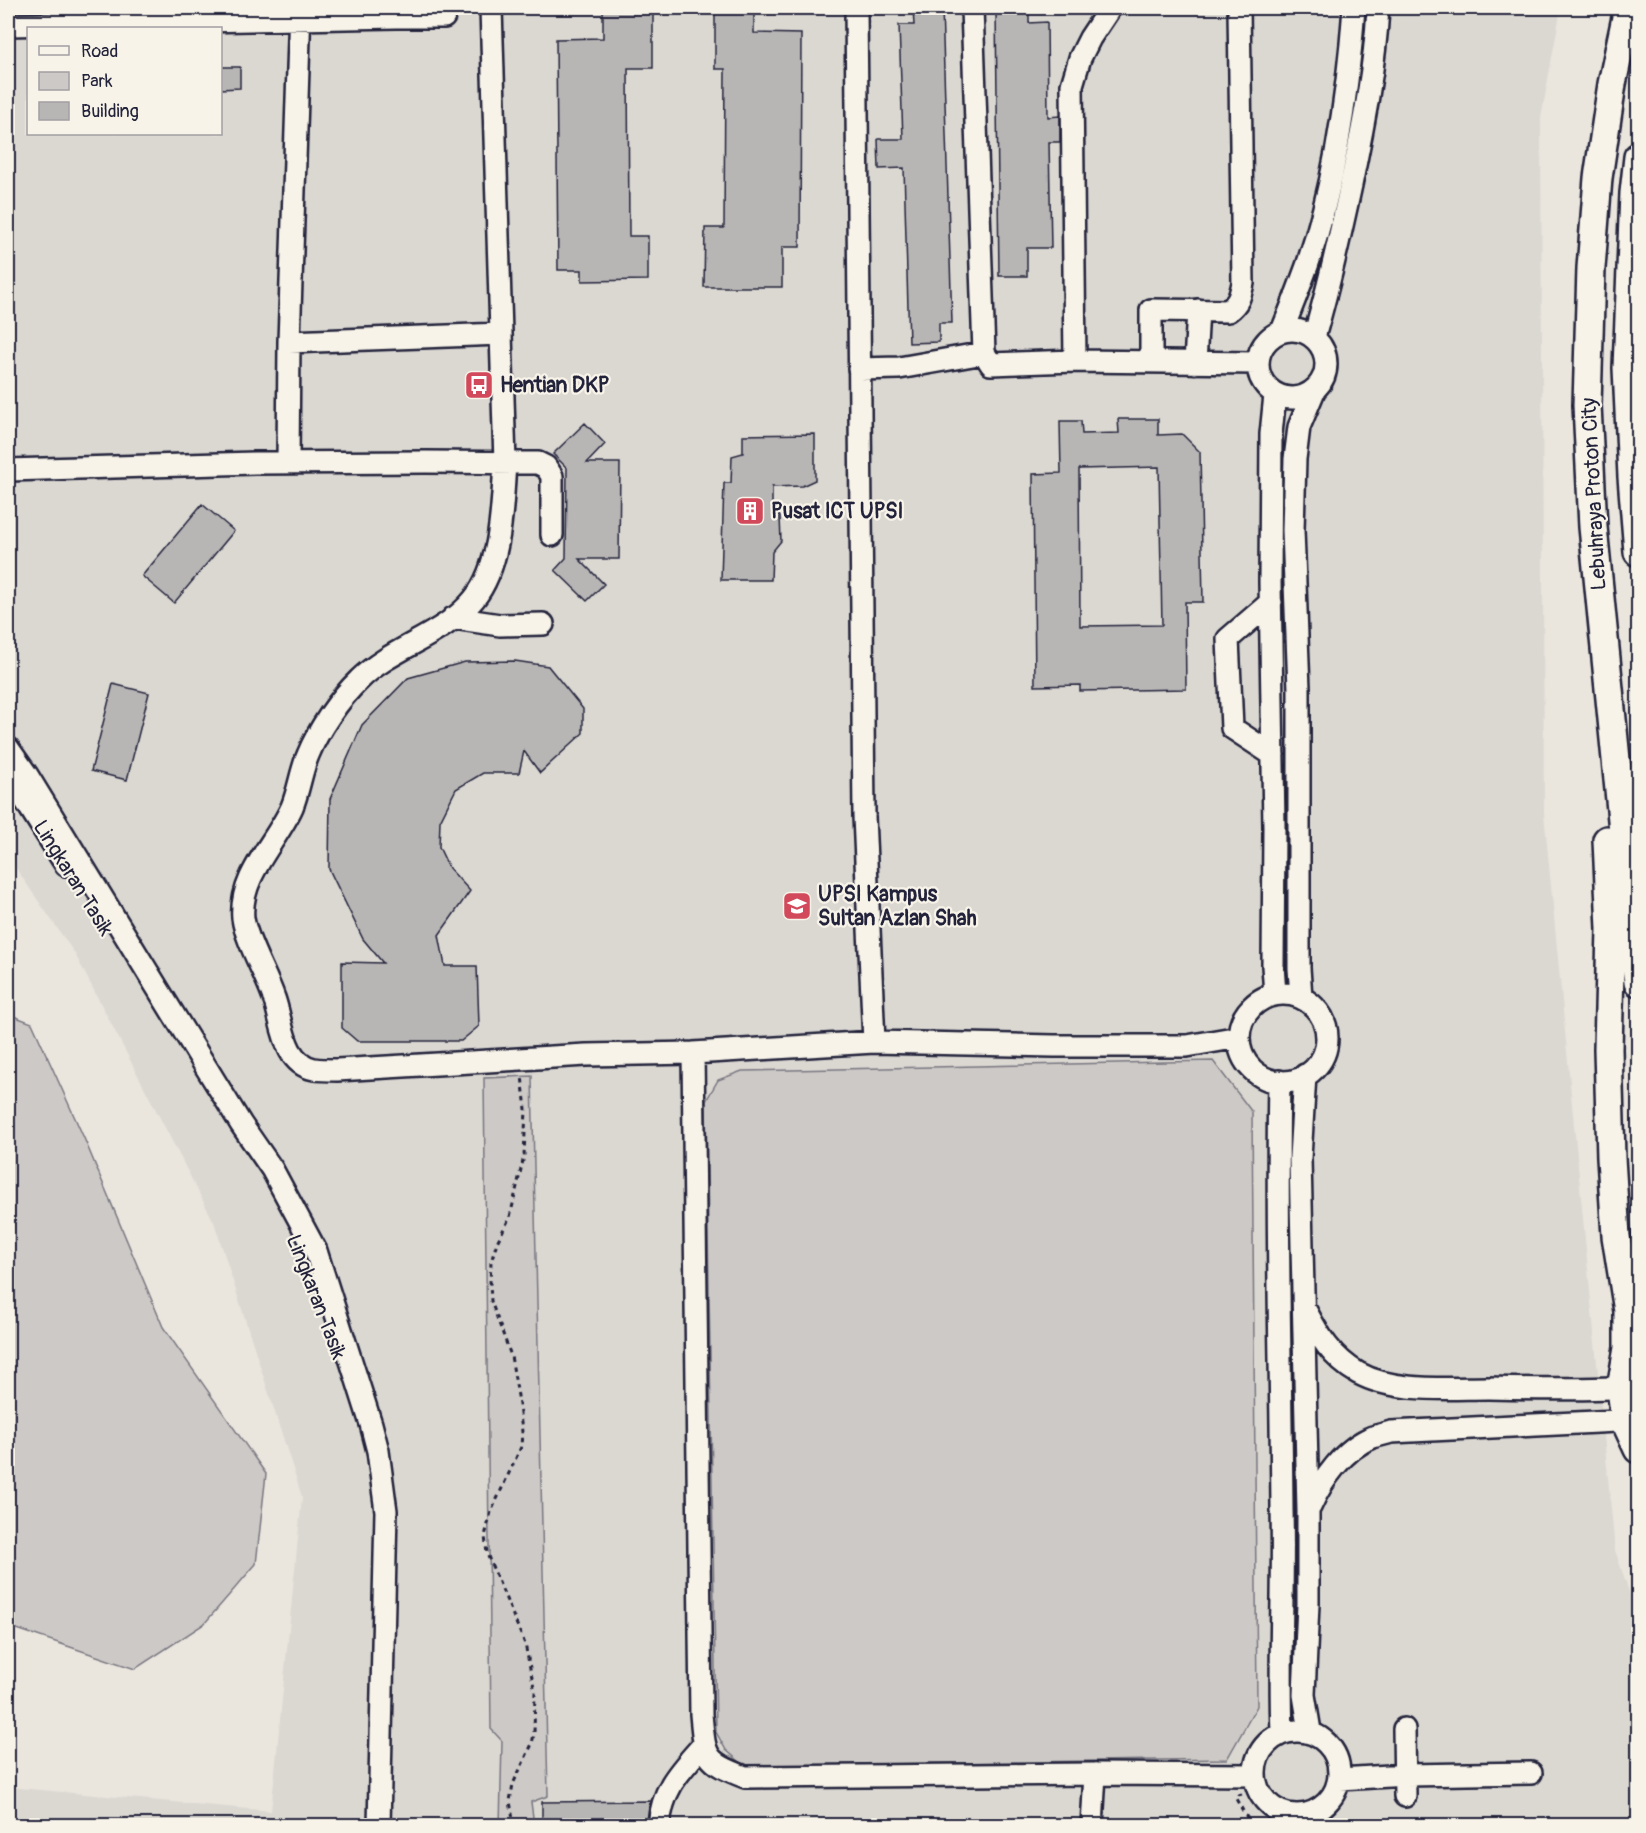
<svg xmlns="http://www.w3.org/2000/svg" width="1646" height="1833" viewBox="0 0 1646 1833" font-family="Pangolin,sans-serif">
<rect width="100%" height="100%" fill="#eae6de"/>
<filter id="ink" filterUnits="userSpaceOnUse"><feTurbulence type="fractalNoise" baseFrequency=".0167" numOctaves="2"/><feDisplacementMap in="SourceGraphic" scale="12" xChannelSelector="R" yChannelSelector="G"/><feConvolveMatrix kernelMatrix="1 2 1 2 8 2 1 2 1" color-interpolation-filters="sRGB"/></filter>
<g filter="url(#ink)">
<!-- built -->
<path fill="#dbd8d2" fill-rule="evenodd" d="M 8,8 L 1561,8 L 1541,118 L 1544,813 L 1615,1550 L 1638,1618 L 1638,1825 L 8,1826 L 8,1787 L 271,1811 L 302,1497 L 214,1222 L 75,954 L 8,857 ZM 28,28 L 220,28 L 220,134 L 28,134 Z"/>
<!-- green -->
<path fill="#cdc9c6" stroke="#787680" stroke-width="1.5" d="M 8,1014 L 32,1023 L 84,1138 L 163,1327 L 266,1474 L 256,1564 L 204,1624 L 135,1669 L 8,1626 Z
M 1213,1061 L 1252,1112 L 1257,1706 L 1227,1759 L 745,1766 L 726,1750 L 716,1732 L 706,1101 L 718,1080 L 742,1071 Z
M 532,1076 L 548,1796 L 531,1802 L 534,1825 L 500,1826 L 502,1741 L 491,1729 L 484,1078 Z"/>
<!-- building -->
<path fill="#b8b6b5" stroke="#22223b" stroke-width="1.5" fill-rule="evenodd" d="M 603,8 L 653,8 L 653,68 L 628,68 L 629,236 L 648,236 L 648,280 L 582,281 L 582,270 L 558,270 L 556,39 L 603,38 Z
M 715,8 L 754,8 L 754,33 L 801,34 L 800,247 L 782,247 L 782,287 L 704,287 L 705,228 L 724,228 L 725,69 L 715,69 Z
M 913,8 L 942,8 L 952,323 L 939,323 L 939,342 L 909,343 L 904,168 L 879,169 L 878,139 L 903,139 L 899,25 L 914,25 Z
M 1029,8 L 1029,23 L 1047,22 L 1048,117 L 1060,116 L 1060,142 L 1049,142 L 1051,248 L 1027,248 L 1027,276 L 999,276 L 996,9 Z
M 220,67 L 240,67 L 240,88 L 220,89 Z
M 1118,419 L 1158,419 L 1158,435 L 1182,434 L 1200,452 L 1203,602 L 1185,602 L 1186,689 L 1080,691 L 1080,685 L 1035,686 L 1033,474 L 1061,473 L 1060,421 L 1081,421 L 1082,434 L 1119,433 ZM 1159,467 L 1162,625 L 1080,626 L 1079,469 Z
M 585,423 L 605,444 L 587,463 L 620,463 L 619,559 L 579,559 L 604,584 L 587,601 L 555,570 L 566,558 L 567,468 L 553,454 Z
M 815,434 L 815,480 L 802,486 L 772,487 L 772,505 L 780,517 L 781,541 L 772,552 L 771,580 L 721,580 L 724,483 L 731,483 L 732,456 L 743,453 L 743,435 Z
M 202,504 L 234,531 L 174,603 L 142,576 Z
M 515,661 L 548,666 L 583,709 L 583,733 L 540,773 L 524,751 L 519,773 L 483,773 L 456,789 L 440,821 L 439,847 L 449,868 L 470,891 L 439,935 L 445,966 L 477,966 L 479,1026 L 461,1041 L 357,1041 L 342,1028 L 342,962 L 383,963 L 363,939 L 329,869 L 330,799 L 362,725 L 408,678 L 465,662 Z
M 113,684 L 149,693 L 127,780 L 91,771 Z
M 650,1801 L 646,1826 L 542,1826 L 542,1802 Z"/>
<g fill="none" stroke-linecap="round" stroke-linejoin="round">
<!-- minor casing -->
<g stroke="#22223b" stroke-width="26">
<path id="minor" d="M 491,8 L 505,463 C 502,506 502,564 474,599 C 444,636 392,647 359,680 C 340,698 318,730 308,755 C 301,771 299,790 292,807 C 276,843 239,876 243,918 C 246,941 266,974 274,998 C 283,1023 283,1063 314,1069 C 321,1070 329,1070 337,1070 L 586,1055 L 693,1053 L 874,1042 L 1054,1046 L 1187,1046 L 1239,1037
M 856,8 L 864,816 L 874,1042
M 972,8 L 984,353
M 8,25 L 397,17 L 444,17
M1258 364a34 34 0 1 1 68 0a34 34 0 1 1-68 0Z
M 1282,331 C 1291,309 1299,288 1307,266 C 1334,187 1348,91 1354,8
M 1314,337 C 1329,287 1340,236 1351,185 C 1363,127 1375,67 1378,8
M 289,342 L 501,334
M 1075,361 L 1072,85 L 1080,58 L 1090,38 L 1110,8
M 1151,362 L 1151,310 L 1228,311 C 1239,303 1240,296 1243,283 L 1239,8
M 1195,363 L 1198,310
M 859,369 L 899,368 L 984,353 L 991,364 L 1075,361 L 1257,363
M 1275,395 L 1271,434 L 1270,582 L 1274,827 L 1273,966 L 1275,994
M 288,463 L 289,342 L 300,8
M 8,470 L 255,463 L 426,462 L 538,463 L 546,467 L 552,476 L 552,535
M 1271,602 L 1228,639 L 1232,728 L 1273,755
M 453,618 L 500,625 L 543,624
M 8,748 L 27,775 L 185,1033 L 241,1124 L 272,1169 L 316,1251 L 371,1424 L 378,1451 L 386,1511 L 379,1826
M 8,773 L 66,865
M1239 1038a44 44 0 1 1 88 0a44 44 0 1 1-88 0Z
M 1301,997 L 1299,968 L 1299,689 L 1293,530 L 1295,459 L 1299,427 L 1314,391
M 693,1053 L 701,1714 C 705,1757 704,1761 745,1777 L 1095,1774 L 1255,1775
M 1305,1075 L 1300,1158 L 1308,1511 L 1308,1604 L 1304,1695 L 1310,1731
M 1279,1081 C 1276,1224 1281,1367 1282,1510 C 1284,1584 1279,1658 1282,1733
M 1306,1311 C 1319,1336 1332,1358 1358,1373 C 1394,1393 1447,1388 1488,1388 C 1538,1389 1588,1390 1638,1387
M 1310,1507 C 1322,1480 1344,1448 1373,1437 C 1379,1435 1385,1434 1391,1432 L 1638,1420
M 1404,1729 L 1405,1796
M1255 1773a42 42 0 1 1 84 0a42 42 0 1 1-84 0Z
M 1340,1779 L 1406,1775 L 1531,1773
M 659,1826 C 662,1788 680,1771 704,1744
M 1092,1826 L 1095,1774"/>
</g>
<!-- major casing -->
<g stroke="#22223b" stroke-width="32">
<path id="major" d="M 1628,8 L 1612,84 L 1598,178 L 1591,268 L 1587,405 L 1593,527 L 1638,982
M 1638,157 L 1634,193 L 1627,368 L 1632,477 L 1638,552
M 1607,840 L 1611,929 L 1608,1049 L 1611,1158 L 1616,1236 L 1628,1311 L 1628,1348 L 1621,1388 L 1625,1421 L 1638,1449"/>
</g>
<!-- path -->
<path stroke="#22223b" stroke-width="3" stroke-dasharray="4.5 4.5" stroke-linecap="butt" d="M 1242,1794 L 1238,1795 L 1236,1799 L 1252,1826
M 514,1826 L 510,1801 L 513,1784 L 532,1744 L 534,1734 L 535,1692 L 525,1644 L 487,1554 L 485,1536 L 491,1512 L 521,1447 L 522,1432 L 518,1396 L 511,1356 L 491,1301 L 490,1282 L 491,1262 L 497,1242 L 510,1217 L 524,1156 L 526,1109 L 522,1076"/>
<!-- minor -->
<use href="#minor" stroke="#f7f3e8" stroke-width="21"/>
<!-- major -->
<use href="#major" stroke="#f7f3e8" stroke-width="27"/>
</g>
</g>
<!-- icons -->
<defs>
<g id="bus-square" transform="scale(1.5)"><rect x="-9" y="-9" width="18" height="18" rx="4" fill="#d1495b" stroke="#f7f3e8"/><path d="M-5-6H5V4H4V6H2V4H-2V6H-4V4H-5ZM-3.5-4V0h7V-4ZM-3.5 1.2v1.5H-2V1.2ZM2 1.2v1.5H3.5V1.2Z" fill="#fff"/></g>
<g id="building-square" transform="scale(1.5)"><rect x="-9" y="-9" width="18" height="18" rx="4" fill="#d1495b" stroke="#f7f3e8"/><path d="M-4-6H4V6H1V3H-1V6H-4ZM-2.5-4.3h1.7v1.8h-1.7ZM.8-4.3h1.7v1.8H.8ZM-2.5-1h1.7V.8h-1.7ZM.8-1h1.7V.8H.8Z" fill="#fff"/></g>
<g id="university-square" transform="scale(1.5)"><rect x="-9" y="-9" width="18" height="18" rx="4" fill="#d1495b" stroke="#f7f3e8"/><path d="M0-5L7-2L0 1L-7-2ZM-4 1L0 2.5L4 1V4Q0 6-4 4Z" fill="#fff"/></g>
</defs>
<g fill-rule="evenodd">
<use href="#bus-square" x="479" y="385"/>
<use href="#building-square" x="750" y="511"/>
<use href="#university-square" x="797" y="906"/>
</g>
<g text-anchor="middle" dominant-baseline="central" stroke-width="4.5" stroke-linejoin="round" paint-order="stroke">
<!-- poi labels -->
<g font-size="21" font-weight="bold" fill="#22223b" stroke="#f7f3e8" text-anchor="start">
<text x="500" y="385">Hentian DKP</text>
<text x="771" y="511">Pusat ICT UPSI</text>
<text x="818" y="894">UPSI Kampus<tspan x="818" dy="24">Sultan Azlan Shah</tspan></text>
</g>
<!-- street labels -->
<g font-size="21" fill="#22223b" stroke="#f7f3e8">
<text transform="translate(1594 494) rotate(-93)">Lebuhraya Proton City</text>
<text transform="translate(73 878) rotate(58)">Lingkaran Tasik</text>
<text transform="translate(316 1297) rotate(69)">Lingkaran Tasik</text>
</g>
</g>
<!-- margin -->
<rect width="1646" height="1833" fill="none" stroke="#f7f3e8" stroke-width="30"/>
<rect x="15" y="15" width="1616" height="1803" fill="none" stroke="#22223b" stroke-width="2" filter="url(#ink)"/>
<!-- legend -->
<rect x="27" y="27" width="195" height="108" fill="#f7f3e8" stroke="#a29fa3" stroke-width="1.5"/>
<rect x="39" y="46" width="30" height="9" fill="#f7f3e8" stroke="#a29fa3" stroke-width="1.5"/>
<text x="81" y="57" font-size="18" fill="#22223b">Road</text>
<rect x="39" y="72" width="30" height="18" fill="#cdc9c6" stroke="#a29fa3" stroke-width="1.5"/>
<text x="81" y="87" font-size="18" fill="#22223b">Park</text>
<rect x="39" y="102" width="30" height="18" fill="#b8b6b5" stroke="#a29fa3" stroke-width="1.5"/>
<text x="81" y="117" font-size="18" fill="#22223b">Building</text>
</svg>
